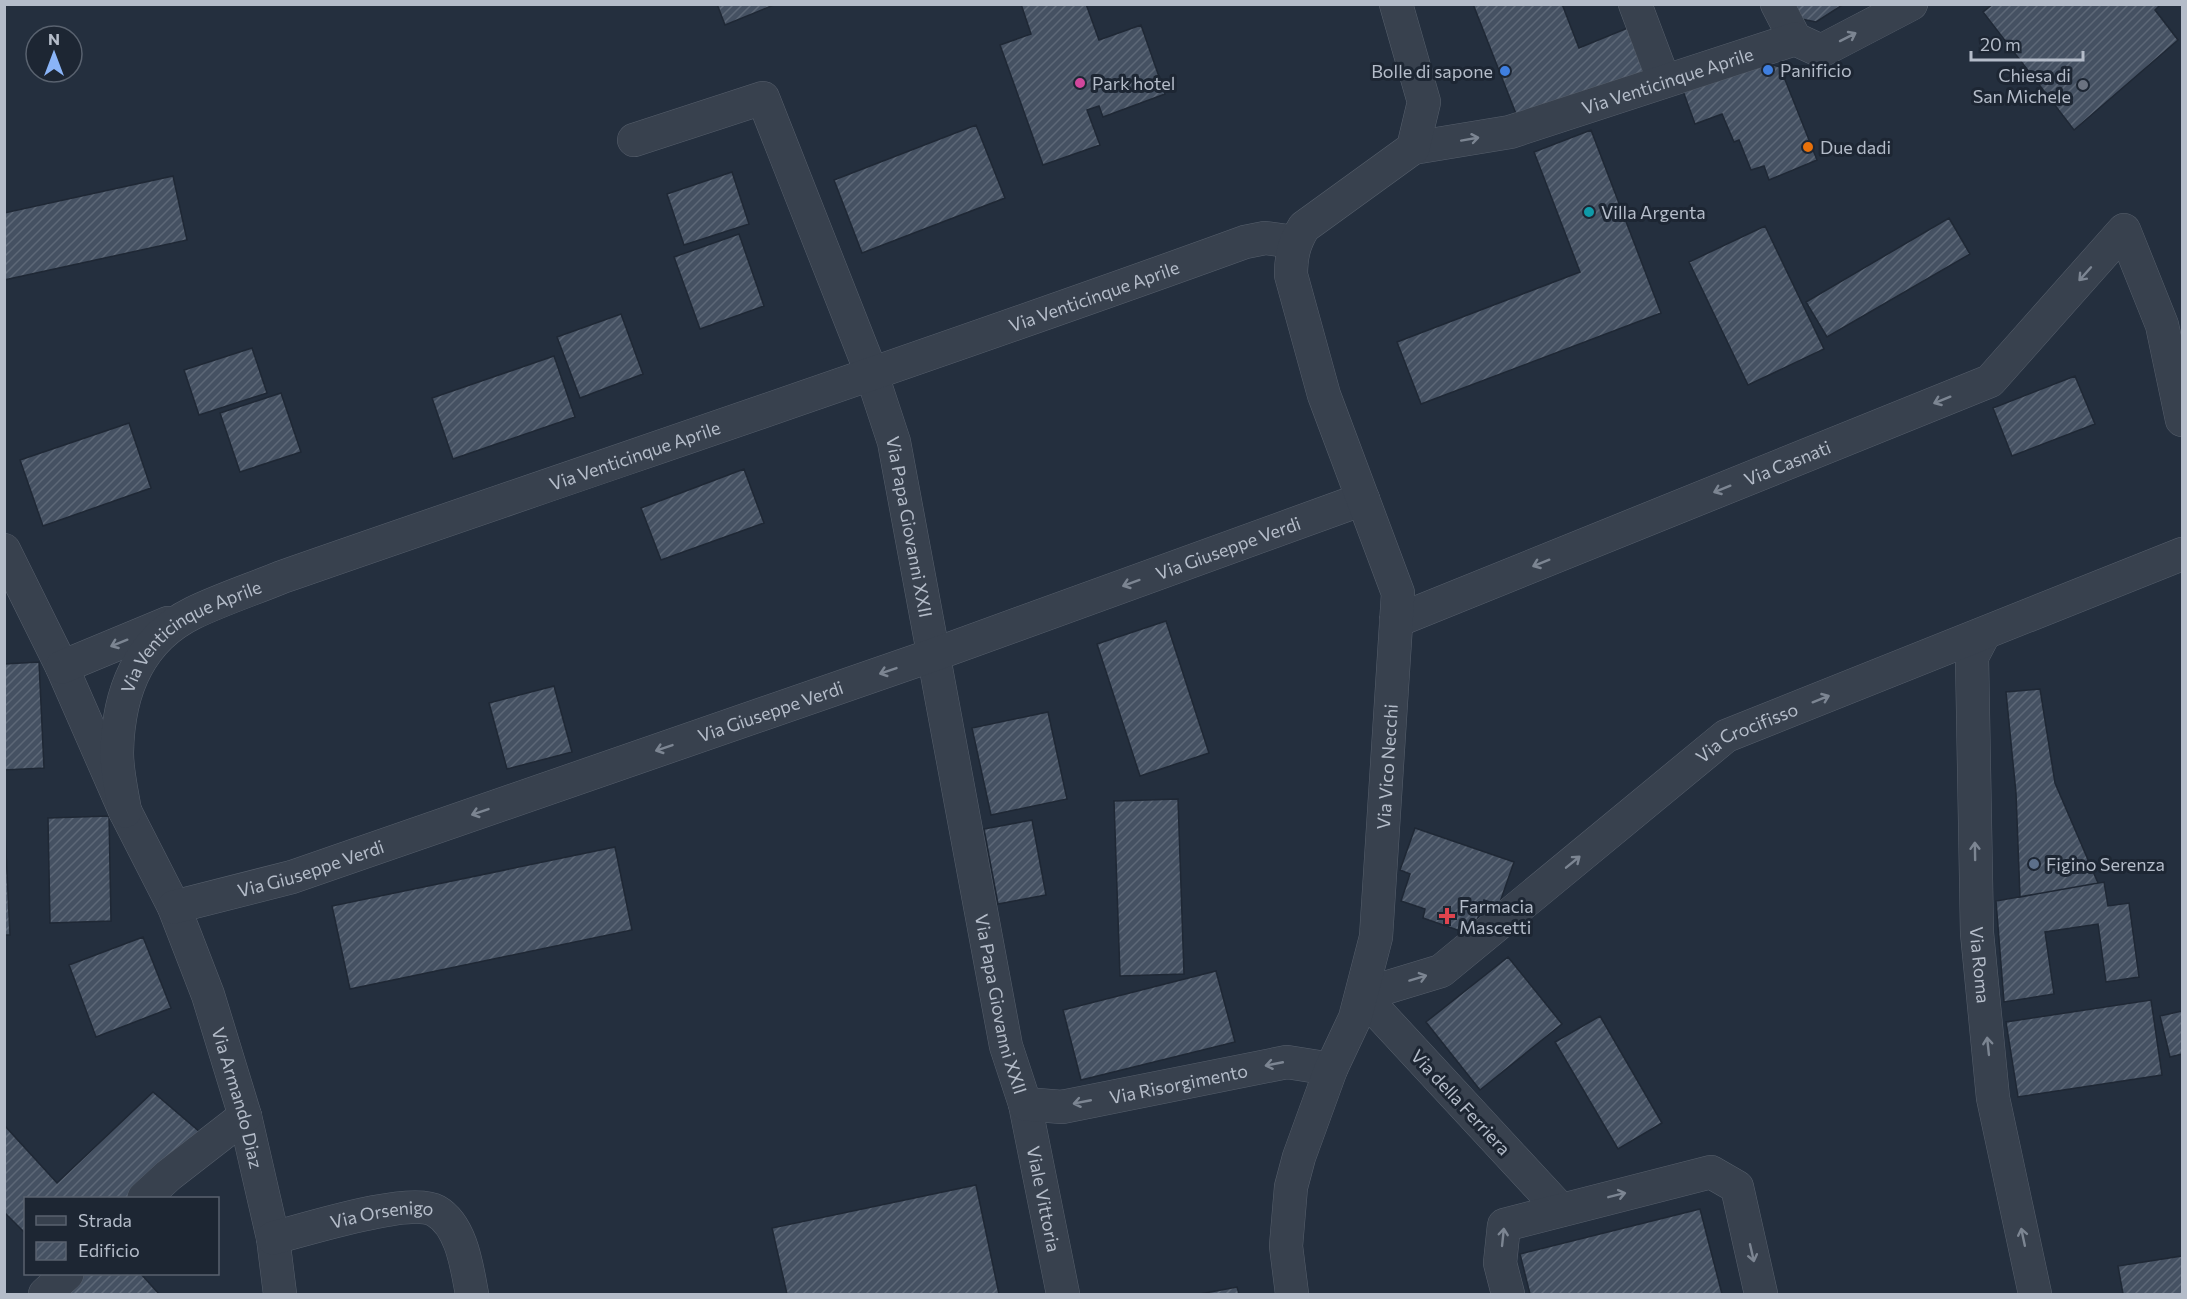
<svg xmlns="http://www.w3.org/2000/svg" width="2187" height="1299" viewBox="0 0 2187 1299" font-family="Commissioner,sans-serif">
<defs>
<pattern id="building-hatch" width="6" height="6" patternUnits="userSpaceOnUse" patternTransform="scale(1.5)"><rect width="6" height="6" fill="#455162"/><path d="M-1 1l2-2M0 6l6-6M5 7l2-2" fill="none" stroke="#5d6877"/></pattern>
</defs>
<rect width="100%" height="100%" fill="#242f3e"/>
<!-- building -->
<path fill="url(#building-hatch)" stroke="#1f2835" stroke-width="1.5" d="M 717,4 L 776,4 L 725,25 Z
M 1021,4 L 1086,4 L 1099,40 L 1141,25 L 1165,94 L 1103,117 L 1099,106 L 1087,110 L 1100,145 L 1043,165 L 1000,45 L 1031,34 Z
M 1473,4 L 1562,4 L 1579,48 L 1635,25 L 1653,72 L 1520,124 Z
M 1786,4 L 1844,4 L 1816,22 L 1792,17 Z
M 1993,4 L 2161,4 L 2155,10 L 2178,40 L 2074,130 L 1983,12 Z
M 1760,61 L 1780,67 L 1817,160 L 1769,180 L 1764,166 L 1751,170 L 1739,140 L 1734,142 L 1722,114 L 1695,124 L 1683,91 Z
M 976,125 L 1005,198 L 862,253 L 834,180 Z
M 1591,130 L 1661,313 L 1421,404 L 1397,342 L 1580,272 L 1534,152 Z
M 732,172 L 749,224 L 684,245 L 667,194 Z
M 173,176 L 187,240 L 4,280 L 4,213 Z
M 1949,218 L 1970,254 L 1827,337 L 1806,302 Z
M 1765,226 L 1824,349 L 1748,385 L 1689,262 Z
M 739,234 L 764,306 L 700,329 L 674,257 Z
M 621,314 L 643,374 L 580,398 L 557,337 Z
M 252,348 L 267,393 L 199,415 L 184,370 Z
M 554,356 L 575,417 L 453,459 L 432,398 Z
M 2075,376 L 2095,424 L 2012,456 L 1993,408 Z
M 281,393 L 301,452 L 240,472 L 220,413 Z
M 129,423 L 151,488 L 43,526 L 20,460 Z
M 744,469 L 764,523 L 661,560 L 641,508 Z
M 1166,621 L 1209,753 L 1140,776 L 1097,644 Z
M 39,662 L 44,768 L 4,770 L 4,664 Z
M 554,686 L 572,752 L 507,769 L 489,703 Z
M 2040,689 L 2055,783 L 2098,883 L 2020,897 L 2016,793 L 2006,692 Z
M 1048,712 L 1067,799 L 991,815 L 972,728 Z
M 1178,799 L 1184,974 L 1120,976 L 1114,801 Z
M 4,811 L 10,935 L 4,935 Z
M 109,816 L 111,921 L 50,923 L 48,818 Z
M 1032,820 L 1046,895 L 998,904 L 984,829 Z
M 1415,828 L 1514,862 L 1499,905 L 1484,900 L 1472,935 L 1423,918 L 1425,909 L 1401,901 L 1410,874 L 1400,870 Z
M 615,847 L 632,930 L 350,989 L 332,906 Z
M 2104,882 L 2108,906 L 2129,903 L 2139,977 L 2106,982 L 2098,924 L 2045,932 L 2054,994 L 2004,1002 L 1996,901 Z
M 143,937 L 171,1008 L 96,1037 L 69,965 Z
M 1508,957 L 1562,1024 L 1480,1090 L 1426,1022 Z
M 1216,971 L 1235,1042 L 1081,1080 L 1063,1010 Z
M 2151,1000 L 2162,1075 L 2018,1097 L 2006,1022 Z
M 2182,1011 L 2182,1054 L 2170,1057 L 2160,1016 Z
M 1600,1016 L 1662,1123 L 1618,1149 L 1555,1042 Z
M 153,1092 L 201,1133 L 134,1198 L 26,1198 L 26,1234 L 4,1212 L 4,1125 L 57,1183 Z
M 976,1185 L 999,1294 L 787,1294 L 772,1228 Z
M 1700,1209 L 1722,1294 L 1530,1294 L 1520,1254 Z
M 2182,1256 L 2182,1294 L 2123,1294 L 2118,1266 Z
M 85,1274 L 141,1274 L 159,1294 L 60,1294 Z
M 1237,1287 L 1239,1294 L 1200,1294 Z"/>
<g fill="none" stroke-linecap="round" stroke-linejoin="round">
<!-- minor casing -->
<g stroke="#565f6c" stroke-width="34">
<g id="minor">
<path d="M 1635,4 L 1664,81"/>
<path d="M 1777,4 L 1795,39"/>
<path id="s1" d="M 634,140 L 763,98 L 871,372 L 894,442 L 1006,1046 L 1025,1104 L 1063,1294"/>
<path id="s2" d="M 1413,148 L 1510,132 L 1795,39 L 1821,51 L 1911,4"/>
<path id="s3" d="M 4,550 L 62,667 L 125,811 L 174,907 L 208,995 L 245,1116 L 273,1238 L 280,1294"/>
<path id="s4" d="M 1396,621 L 1990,381 L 2124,230 L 2162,325 L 2182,420"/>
<path id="s5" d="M 1984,634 L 1972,657 L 1977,933 L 1993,1098 L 2035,1294"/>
<path d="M 62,667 L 168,623"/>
<path id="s6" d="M 125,811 C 122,793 117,772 117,753 C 118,694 138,640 193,613 C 222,599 253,589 282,577 C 603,465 926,358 1245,242 L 1265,238 L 1295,242"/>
<path id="s7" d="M 174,907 L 292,877 L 933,655 L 1363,499"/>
<path id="s8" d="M 1025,1104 L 1062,1107 L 1287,1062 L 1331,1069"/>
<path d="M 144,1198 L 169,1175 L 245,1116"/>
<path id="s9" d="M 1561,1210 L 1362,995 L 1441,971 L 1726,736 L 2182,554"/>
<path id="s10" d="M 273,1238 C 305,1230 410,1196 436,1211 C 462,1226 467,1268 472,1294"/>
<path d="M 45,1294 L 67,1274"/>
<path id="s11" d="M 1292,1294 L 1286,1246 L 1291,1187 L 1299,1157 L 1331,1069 L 1355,1018 L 1376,937 L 1398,593 L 1324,395 L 1291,275 C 1291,256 1294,243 1304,227 L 1413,148 L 1424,102 L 1396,4"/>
<path d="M 1508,1294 L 1500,1263 L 1504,1225 L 1711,1172 L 1737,1187 L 1761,1294"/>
</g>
</g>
<!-- minor -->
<use href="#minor" stroke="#38414e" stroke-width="33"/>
</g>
<!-- one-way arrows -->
<defs><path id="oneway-shaft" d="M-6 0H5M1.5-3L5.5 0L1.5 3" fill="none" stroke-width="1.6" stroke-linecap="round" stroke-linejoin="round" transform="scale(1.5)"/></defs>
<g stroke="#7c8592">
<use href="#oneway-shaft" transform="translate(1848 37) rotate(-27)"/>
<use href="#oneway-shaft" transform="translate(1470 139) rotate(-10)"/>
<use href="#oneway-shaft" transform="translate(2085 274) rotate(132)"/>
<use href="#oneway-shaft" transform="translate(1942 400) rotate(158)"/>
<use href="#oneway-shaft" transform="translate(1722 489) rotate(158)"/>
<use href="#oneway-shaft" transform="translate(1541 563) rotate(158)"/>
<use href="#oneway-shaft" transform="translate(1131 583) rotate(160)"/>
<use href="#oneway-shaft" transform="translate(119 643) rotate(158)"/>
<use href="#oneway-shaft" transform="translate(888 671) rotate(161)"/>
<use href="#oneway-shaft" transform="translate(1821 699) rotate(-22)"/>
<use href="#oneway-shaft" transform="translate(664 748) rotate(161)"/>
<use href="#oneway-shaft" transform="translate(480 812) rotate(161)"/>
<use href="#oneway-shaft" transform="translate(1975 851) rotate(-91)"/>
<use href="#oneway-shaft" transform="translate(1573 862) rotate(-39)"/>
<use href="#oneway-shaft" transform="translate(1418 978) rotate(-17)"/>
<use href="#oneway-shaft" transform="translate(1988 1046) rotate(-96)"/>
<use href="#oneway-shaft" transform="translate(1274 1064) rotate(169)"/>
<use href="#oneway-shaft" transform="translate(1082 1102) rotate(169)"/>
<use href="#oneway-shaft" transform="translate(1617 1195) rotate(-14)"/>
<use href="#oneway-shaft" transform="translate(1503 1237) rotate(-84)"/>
<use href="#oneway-shaft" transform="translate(2023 1237) rotate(-102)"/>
<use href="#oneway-shaft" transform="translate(1752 1253) rotate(77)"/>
</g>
<!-- markers -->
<g fill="#3f7fe0" stroke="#1d2633" stroke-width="2">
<circle cx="1768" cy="70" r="6"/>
<circle cx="1505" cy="71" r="6"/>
</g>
<circle fill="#d1479c" stroke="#1d2633" stroke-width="2" cx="1080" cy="83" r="6"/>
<circle fill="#6b7280" stroke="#1d2633" stroke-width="2" cx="2083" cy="85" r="6"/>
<circle fill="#e8710a" stroke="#1d2633" stroke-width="2" cx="1808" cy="147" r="6"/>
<circle fill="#0f9aa8" stroke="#1d2633" stroke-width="2" cx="1589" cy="212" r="6"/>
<circle fill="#5c6f8a" stroke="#1d2633" stroke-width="2" cx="2034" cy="864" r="6"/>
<path fill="#e0444e" stroke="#1d2633" stroke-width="2" d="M1444 907h6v6h6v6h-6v6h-6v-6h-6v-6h6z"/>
<g text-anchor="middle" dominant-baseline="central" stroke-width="6" stroke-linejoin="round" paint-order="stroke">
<!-- poi labels -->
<g font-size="18" fill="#b4bcc9" stroke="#1d2633" text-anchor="start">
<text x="1780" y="70">Panificio</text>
<text x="1493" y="71" text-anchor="end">Bolle di sapone</text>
<text x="2071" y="75" text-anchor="end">Chiesa di<tspan x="2071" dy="21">San Michele</tspan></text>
<text x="1092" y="83">Park hotel</text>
<text x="1820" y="147">Due dadi</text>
<text x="1601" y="212">Villa Argenta</text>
<text x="2046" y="864">Figino Serenza</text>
<text x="1459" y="906">Farmacia<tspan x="1459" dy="21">Mascetti</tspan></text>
</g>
<!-- street labels -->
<g font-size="18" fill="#b4bcc9" stroke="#1d2633">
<text stroke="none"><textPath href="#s2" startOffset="264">Via Venticinque Aprile</textPath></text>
<text stroke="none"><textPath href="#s6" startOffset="1182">Via Venticinque Aprile</textPath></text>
<text stroke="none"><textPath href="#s6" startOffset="696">Via Venticinque Aprile</textPath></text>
<text stroke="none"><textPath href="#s4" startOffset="422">Via Casnati</textPath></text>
<text stroke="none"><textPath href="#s1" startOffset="590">Via Papa Giovanni XXII</textPath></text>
<text stroke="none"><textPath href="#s7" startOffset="1114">Via Giuseppe Verdi</textPath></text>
<text stroke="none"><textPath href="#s6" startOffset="210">Via Venticinque Aprile</textPath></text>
<text stroke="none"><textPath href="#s7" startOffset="628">Via Giuseppe Verdi</textPath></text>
<text stroke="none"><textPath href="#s9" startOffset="765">Via Crocifisso</textPath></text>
<text stroke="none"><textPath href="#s11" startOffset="543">Via Vico Necchi</textPath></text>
<text stroke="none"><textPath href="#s7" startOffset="142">Via Giuseppe Verdi</textPath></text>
<text stroke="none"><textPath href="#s5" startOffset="334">Via Roma</textPath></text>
<text stroke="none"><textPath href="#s1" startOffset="1076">Via Papa Giovanni XXII</textPath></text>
<text stroke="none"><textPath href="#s8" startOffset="156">Via Risorgimento</textPath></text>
<text stroke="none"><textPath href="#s3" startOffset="597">Via Armando Diaz</textPath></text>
<text transform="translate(1461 1102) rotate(47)">Via della Ferriera</text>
<text stroke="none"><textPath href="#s1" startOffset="1276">Viale Vittoria</textPath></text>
<text stroke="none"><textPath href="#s10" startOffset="112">Via Orsenigo</textPath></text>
</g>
</g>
<!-- border -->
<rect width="2187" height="1299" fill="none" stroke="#b4bcc9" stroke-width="12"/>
<!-- legend -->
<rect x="24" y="1197" width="195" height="78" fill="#1d2633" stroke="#59626f" stroke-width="1.5"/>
<rect x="36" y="1216" width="30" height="9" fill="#38414e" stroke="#59626f" stroke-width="1.5"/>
<text x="78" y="1227" font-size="18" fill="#b4bcc9">Strada</text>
<rect x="36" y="1242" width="30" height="18" fill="url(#building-hatch)" stroke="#59626f" stroke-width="1.5"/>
<text x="78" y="1257" font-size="18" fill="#b4bcc9">Edificio</text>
<!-- north arrow -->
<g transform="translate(54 54)"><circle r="28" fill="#1d2633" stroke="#59626f" stroke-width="1.5"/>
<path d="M0-4.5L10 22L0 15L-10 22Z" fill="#8ab4f8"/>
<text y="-9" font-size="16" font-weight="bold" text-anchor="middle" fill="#b4bcc9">N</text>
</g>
<!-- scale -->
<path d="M1971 51v9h112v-9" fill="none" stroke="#b4bcc9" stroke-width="3"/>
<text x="1980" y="51" font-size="18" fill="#b4bcc9" stroke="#1d2633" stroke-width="4.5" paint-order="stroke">20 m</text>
</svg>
